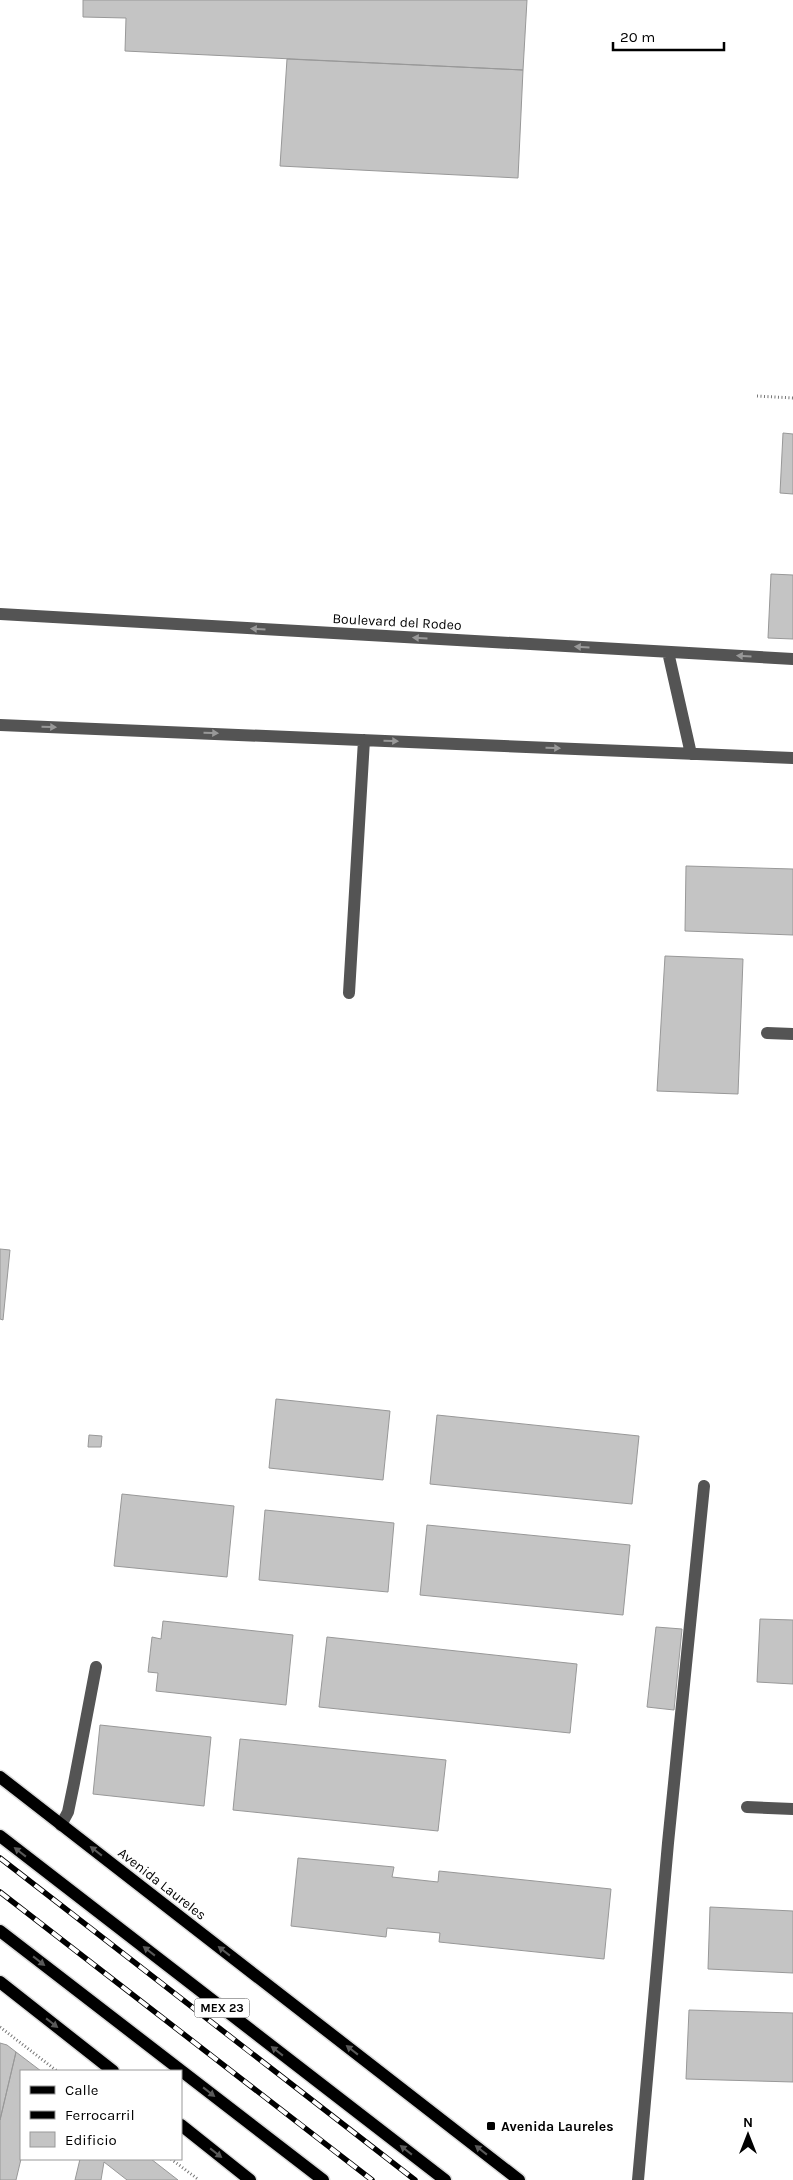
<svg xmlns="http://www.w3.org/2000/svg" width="793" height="2180" viewBox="0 0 793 2180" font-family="Karla,sans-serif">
<rect width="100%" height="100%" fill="#fff"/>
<!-- building -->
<path fill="#c4c4c4" stroke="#989898" d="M 83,0 L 527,0 L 523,70 L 125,51 L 126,18 L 83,17 Z
M 287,59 L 523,70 L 518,178 L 280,166 Z
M 783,433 L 793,434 L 793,494 L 780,493 Z
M 771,574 L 793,575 L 793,639 L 768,638 Z
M 686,866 L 793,869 L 793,935 L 685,931 Z
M 665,956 L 743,959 L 738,1094 L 657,1091 Z
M 0,1249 L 10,1250 L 3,1320 L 0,1319 Z
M 276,1399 L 390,1411 L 383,1480 L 269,1468 Z
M 437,1415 L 639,1436 L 632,1504 L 430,1484 Z
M 89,1435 L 102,1436 L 101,1447 L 88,1447 Z
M 122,1494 L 234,1506 L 227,1577 L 114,1566 Z
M 265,1510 L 394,1523 L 388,1592 L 259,1580 Z
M 427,1525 L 630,1545 L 623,1615 L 420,1595 Z
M 760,1619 L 793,1620 L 793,1684 L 757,1682 Z
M 163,1621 L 293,1635 L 286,1705 L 156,1691 L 158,1673 L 148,1672 L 152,1637 L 161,1639 Z
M 656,1627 L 682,1629 L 674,1710 L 647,1707 Z
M 327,1637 L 577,1664 L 570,1733 L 319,1707 Z
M 100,1725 L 211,1737 L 204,1806 L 93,1794 Z
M 240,1739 L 446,1760 L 438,1831 L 233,1810 Z
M 298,1858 L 394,1867 L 392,1877 L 438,1882 L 439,1871 L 611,1889 L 604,1959 L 439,1942 L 440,1933 L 387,1928 L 386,1937 L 291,1926 Z
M 710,1907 L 793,1911 L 793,1973 L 708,1969 Z
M 689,2010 L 793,2013 L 793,2082 L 686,2079 Z
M 0,2043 L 7,2045 L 16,2052 L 0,2120 Z
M 16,2052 L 41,2071 L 21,2071 L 21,2159 L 16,2180 L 0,2180 L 0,2120 Z
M 80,2159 L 151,2159 L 178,2180 L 127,2180 L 104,2162 L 101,2180 L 75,2180 Z"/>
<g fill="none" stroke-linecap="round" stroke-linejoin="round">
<!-- major casing -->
<g stroke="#dbdbdb" stroke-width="15">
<path id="major" d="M 0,1777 L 519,2180
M 0,1836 L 445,2180
M 0,1931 L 323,2180
M 0,1982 L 113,2071
M 181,2125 L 250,2180"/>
</g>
<!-- path -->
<path stroke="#767676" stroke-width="3" stroke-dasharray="1 2.5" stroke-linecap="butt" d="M 757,396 L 793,398
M 0,2027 L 57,2071
M 171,2159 L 199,2180"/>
<!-- minor -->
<path stroke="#545454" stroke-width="12" d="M 0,614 L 793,659
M 668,652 L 691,754
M 0,725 L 793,758
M 349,993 L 364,740
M 767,1033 L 793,1034
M 747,1807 L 793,1809
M 61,1825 L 68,1812 L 74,1783 L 96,1667
M 638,2180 L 668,1843 L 704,1486"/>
<!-- major -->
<use href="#major" stroke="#000" stroke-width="12"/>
<!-- rail casing -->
<g stroke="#000" stroke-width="5.5">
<path id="rail" d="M 0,1858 L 415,2180
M 0,1892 L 372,2180"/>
</g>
<!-- rail -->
<use href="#rail" stroke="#fff" stroke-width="4" stroke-dasharray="11" stroke-linecap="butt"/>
</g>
<!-- one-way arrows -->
<defs><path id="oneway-solid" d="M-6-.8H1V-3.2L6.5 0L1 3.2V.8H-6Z" transform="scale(1.25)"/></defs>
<g fill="#989898">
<use href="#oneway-solid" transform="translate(258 629) rotate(-177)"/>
<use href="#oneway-solid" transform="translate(420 638) rotate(-177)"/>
<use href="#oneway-solid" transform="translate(582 647) rotate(-177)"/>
<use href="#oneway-solid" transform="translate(744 656) rotate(-177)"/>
<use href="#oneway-solid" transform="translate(49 727) rotate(2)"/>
<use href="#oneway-solid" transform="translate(211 733) rotate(2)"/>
<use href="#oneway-solid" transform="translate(391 741) rotate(2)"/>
<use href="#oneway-solid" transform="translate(553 748) rotate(2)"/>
</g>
<g fill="#595959">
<use href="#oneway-solid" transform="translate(96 1851) rotate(-142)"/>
<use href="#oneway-solid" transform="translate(20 1852) rotate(-142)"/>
<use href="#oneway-solid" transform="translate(149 1951) rotate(-142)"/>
<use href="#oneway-solid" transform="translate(224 1951) rotate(-142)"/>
<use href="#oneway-solid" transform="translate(39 1961) rotate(38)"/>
<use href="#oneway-solid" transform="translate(52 2023) rotate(38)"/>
<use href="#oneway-solid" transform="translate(352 2050) rotate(-142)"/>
<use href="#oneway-solid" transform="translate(277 2051) rotate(-142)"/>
<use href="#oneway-solid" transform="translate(209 2092) rotate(38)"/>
<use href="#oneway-solid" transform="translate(406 2150) rotate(-142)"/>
<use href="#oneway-solid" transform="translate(481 2150) rotate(-142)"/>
<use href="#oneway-solid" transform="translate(216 2153) rotate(38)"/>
</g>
<!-- markers -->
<rect fill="#000" stroke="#fff" stroke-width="2" x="486" y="2121" width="10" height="10" rx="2.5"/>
<g text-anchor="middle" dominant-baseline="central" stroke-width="4.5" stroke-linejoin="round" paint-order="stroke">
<!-- shield labels -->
<rect fill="#fff" stroke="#4c4c4c" stroke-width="1" x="194.5" y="1998.5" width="55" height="19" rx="4"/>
<g font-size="12" font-weight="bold" fill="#000">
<text x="222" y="2008">MEX 23</text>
</g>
<!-- street labels -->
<g font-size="14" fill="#000" stroke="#fff">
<text transform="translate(397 622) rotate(3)">Boulevard del Rodeo</text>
<text transform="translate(162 1884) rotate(38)">Avenida Laureles</text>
</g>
<!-- poi labels -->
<g font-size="14" font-weight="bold" fill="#000" stroke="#fff" text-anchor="start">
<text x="501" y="2126">Avenida Laureles</text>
</g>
</g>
<!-- legend -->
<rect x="20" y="2070" width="162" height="90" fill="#ffffff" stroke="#999999"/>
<rect x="30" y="2086" width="25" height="8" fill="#000000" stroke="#999999"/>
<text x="65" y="2095" font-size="15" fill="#000000">Calle</text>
<rect x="30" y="2111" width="25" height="8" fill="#000000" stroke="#999999"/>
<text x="65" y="2120" font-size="15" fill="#000000">Ferrocarril</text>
<rect x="30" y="2132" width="25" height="15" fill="#c4c4c4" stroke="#999999"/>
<text x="65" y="2145" font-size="15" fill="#000000">Edificio</text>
<!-- north arrow -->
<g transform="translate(748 2135)" stroke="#ffffff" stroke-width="4" paint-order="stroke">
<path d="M0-4L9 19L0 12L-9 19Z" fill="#000000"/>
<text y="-8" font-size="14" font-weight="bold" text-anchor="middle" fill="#000000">N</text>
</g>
<!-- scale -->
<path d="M613 42v8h111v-8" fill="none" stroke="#000000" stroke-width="2.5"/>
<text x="620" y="42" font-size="15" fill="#000000" stroke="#ffffff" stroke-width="4" paint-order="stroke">20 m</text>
</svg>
